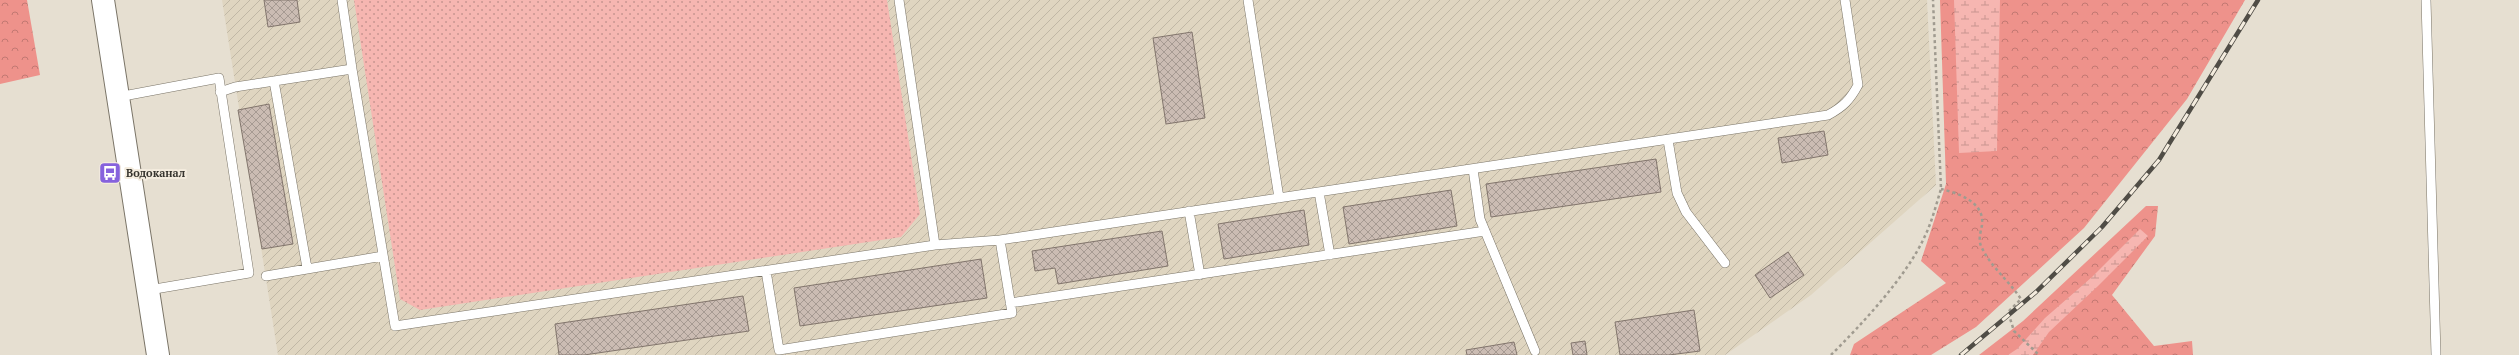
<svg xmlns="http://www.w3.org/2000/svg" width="2519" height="355" viewBox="0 0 2519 355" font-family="'PT Serif',serif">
<defs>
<pattern id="industrial-furrows" width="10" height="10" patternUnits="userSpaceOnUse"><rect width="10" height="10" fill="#dfd5c0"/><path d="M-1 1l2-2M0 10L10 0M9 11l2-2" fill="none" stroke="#c0b7a5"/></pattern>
<pattern id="grass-dots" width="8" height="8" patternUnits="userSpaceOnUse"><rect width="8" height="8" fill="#f6b6b1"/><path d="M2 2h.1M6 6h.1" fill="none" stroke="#c89590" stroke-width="1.8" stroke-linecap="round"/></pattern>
<pattern id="forest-crowns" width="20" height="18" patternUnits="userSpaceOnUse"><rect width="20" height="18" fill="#ee928b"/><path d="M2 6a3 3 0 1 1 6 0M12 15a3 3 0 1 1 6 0" fill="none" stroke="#c27872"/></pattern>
<pattern id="wetland-marsh" width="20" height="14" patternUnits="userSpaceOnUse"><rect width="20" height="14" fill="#f6b6b1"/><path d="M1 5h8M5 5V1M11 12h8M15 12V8" fill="none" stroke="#c89590"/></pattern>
<pattern id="building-cross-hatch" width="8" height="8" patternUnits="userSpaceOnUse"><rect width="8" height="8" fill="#cbbcb3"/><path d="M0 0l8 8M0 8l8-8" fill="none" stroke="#a69a92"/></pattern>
</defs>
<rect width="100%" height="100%" fill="#e6dfd1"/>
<!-- industrial -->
<path fill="url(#industrial-furrows)" d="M 222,0 L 1927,0 L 1936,185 L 1811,295 L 1725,355 L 278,355 Z"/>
<!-- grass -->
<path fill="url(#grass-dots)" d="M 354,0 L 887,0 L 920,214 L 901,237 L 420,310 L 400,299 Z"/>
<!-- forest -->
<path fill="url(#forest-crowns)" d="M 0,0 L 27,0 L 40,75 L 0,84 Z
M 1940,0 L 2245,0 L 2187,99 L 2084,228 L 1976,327 L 1931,355 L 1850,355 L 1854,344 L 1946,283 L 1921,261 L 1946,184 Z
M 2146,206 L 2158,206 L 2155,236 L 2112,295 L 2154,346 L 2192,341 L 2193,355 L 1979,355 L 2023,321 Z"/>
<!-- wetland -->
<path fill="url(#wetland-marsh)" d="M 1954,0 L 2000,0 L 1997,151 L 1959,153 Z
M 2140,229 L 2148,236 L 2098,286 L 2049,332 L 2033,355 L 2008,355 L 2017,349 L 2045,318 L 2092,277 Z"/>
<!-- building -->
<path fill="url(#building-cross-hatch)" stroke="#82756c" d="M 264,0 L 297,0 L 300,22 L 268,27 Z
M 1192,32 L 1205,118 L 1166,124 L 1153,38 Z
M 269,104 L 293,244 L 262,249 L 238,110 Z
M 1824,131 L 1828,155 L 1782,163 L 1778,138 Z
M 1656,159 L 1661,192 L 1491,217 L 1486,184 Z
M 1451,190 L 1457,226 L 1349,244 L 1343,207 Z
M 1304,210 L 1309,245 L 1224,259 L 1218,224 Z
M 1162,231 L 1168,266 L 1058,284 L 1055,268 L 1035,271 L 1032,251 Z
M 1788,252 L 1804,275 L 1770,298 L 1755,275 Z
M 981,259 L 987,298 L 800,326 L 794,288 Z
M 743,296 L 749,331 L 584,355 L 559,355 L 555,324 Z
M 1694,310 L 1700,351 L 1669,355 L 1620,355 L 1615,322 Z
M 1585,341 L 1587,355 L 1573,355 L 1571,343 Z
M 1514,342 L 1517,355 L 1467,355 L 1466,350 Z"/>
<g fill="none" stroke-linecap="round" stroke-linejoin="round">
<!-- service casing -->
<g stroke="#7a7467" stroke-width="10">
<path id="service" d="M 899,0 L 935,245
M 1248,0 L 1279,198
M 2426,0 L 2436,355
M 352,69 L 395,326 L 935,245 L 1000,240 L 1828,115 C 1843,107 1850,100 1858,85 L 1845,0
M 274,81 L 307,268
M 220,92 L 235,87 L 352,69 L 342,0
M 118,97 L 219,78 L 249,273 L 149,290
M 1668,140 L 1677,193 L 1686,212 L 1725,263
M 1473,169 L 1480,219 L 1535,351
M 1319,192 L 1330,255
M 1189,211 L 1200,275
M 766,271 L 779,350 L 1012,313 L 1000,240
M 266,276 L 383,256
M 1010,303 L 1485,231"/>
</g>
<!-- tertiary casing -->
<g stroke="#7a7467" stroke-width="24">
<path id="tertiary" d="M 103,0 L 158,355"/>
</g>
<!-- path -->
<path stroke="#a09b90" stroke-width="2.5" stroke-dasharray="3 3" stroke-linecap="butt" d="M 1941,189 C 1958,193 1985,202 1982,225 C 1981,231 1978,239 1981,246 C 1990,266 2009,281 2021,299 L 2008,312 L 2014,331 L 2039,355
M 1831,355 C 1862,324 1906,277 1924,238 C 1932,222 1936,205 1941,189 L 1933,0"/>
<!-- service -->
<use href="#service" stroke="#fff" stroke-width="9"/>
<!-- tertiary -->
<use href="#tertiary" stroke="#fff" stroke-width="22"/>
<!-- rail casing -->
<g stroke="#504d46" stroke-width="4.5">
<path id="rail" d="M 1961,355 L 2036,292 L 2102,227 L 2159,160 L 2258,0"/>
</g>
<!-- rail -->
<use href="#rail" stroke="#f4ecde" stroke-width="3" stroke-dasharray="9" stroke-linecap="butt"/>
</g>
<!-- icons -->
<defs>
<g id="bus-square" transform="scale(1.15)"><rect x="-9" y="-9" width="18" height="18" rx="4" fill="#8662dd" stroke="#f4ecde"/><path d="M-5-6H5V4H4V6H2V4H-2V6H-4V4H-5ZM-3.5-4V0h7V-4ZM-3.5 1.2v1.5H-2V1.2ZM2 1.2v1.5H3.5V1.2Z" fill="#fff"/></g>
</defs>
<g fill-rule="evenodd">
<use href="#bus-square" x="110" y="173"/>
</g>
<g text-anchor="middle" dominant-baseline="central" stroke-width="4" stroke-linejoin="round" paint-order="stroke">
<!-- poi labels -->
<g font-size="11" font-weight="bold" fill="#36342e" stroke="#f4ecde" text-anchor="start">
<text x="126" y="173">Водоканал</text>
</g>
</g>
</svg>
